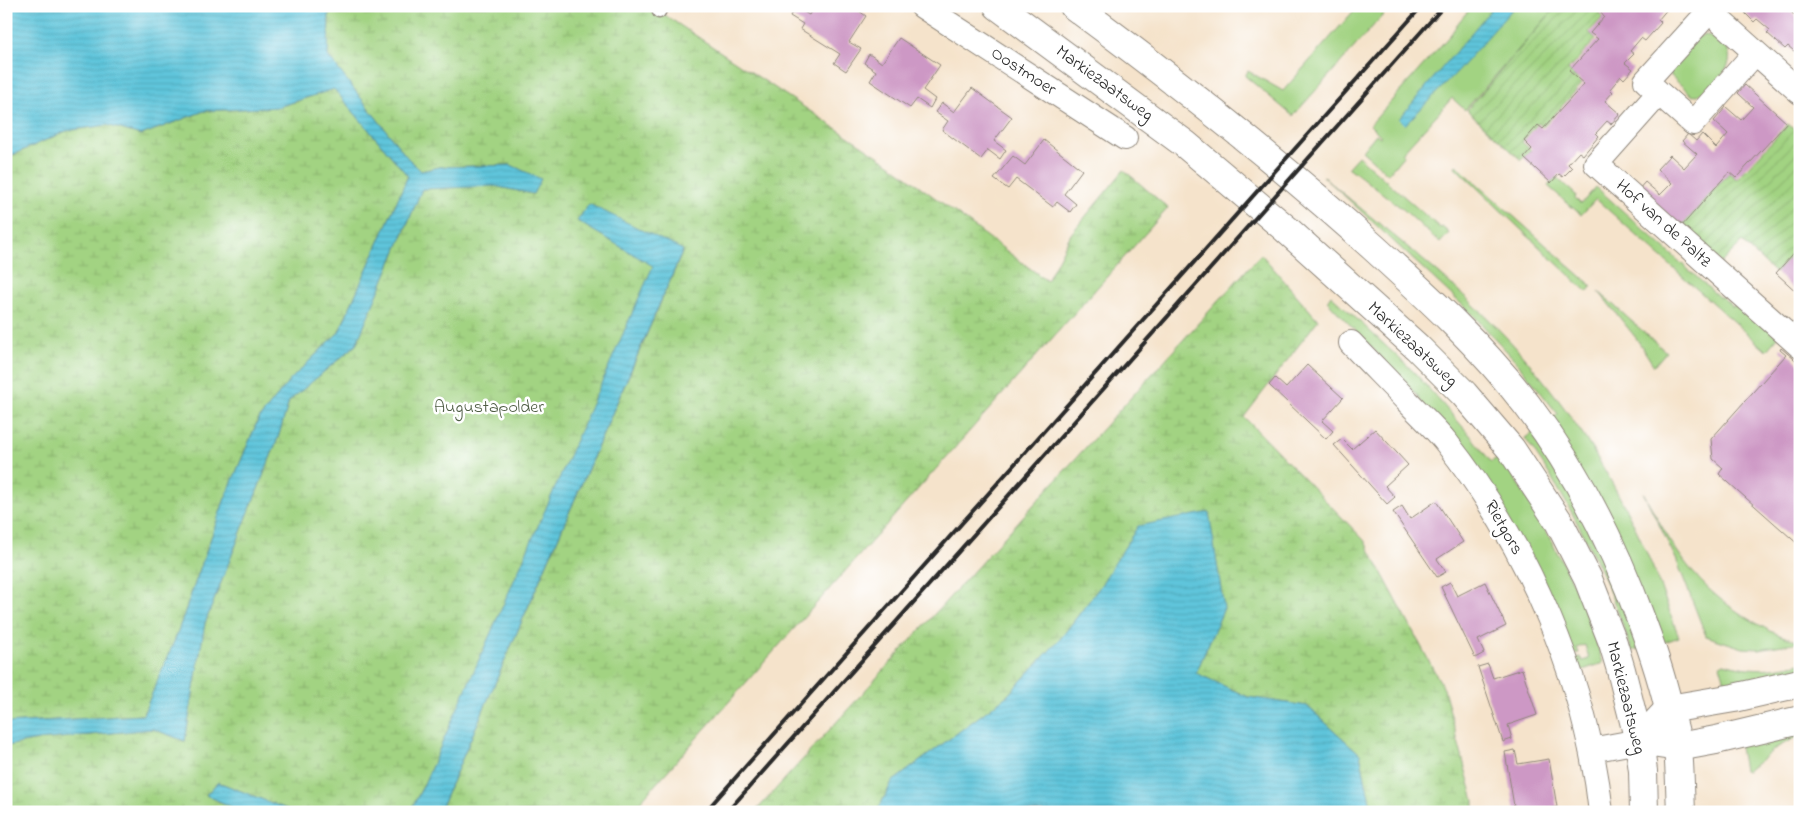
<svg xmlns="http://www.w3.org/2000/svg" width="1806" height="818" viewBox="0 0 1806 818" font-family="'Indie Flower',sans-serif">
<defs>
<pattern id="wetland-marsh" width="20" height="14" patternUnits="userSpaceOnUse" patternTransform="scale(1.25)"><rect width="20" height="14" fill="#a2d382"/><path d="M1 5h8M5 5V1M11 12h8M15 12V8" fill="none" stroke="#8cb570"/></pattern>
<pattern id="garden-furrows" width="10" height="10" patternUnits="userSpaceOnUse" patternTransform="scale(1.25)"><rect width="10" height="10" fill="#a2d382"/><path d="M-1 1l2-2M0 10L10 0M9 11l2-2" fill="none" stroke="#8cb570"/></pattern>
<pattern id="water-rules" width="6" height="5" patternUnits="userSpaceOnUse" patternTransform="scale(1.25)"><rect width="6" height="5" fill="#5ec5db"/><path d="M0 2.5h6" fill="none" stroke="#52a9bc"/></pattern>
</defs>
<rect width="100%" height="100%" fill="#fff"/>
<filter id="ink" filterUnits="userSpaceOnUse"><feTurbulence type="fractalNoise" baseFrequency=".02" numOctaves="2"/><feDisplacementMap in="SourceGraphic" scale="10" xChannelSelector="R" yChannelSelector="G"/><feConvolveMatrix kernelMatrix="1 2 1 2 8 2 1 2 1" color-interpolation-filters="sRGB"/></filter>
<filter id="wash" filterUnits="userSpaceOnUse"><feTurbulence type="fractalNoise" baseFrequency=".0096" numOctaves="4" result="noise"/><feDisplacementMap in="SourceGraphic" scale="20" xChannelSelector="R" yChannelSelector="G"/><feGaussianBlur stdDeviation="1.12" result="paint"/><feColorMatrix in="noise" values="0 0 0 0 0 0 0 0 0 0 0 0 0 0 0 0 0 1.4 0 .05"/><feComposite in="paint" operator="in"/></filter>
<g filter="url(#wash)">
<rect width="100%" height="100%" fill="#f5e3cb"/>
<!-- green -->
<path fill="#a2d382" stroke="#667f56" d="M 1358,6 L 1391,6 L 1293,116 L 1245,76 L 1248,71 L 1283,91 Z
M 1472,6 L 1557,6 L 1465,110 L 1452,98 L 1402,153 L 1404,155 L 1388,174 L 1362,151 L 1376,134 L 1380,137 L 1381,136 L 1370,125 L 1451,34 L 1458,23 Z
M 1705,35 C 1720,36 1734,50 1728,65 C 1723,76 1705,95 1693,96 L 1671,76 L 1670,71 L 1698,37 Z
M 1358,156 L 1440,228 L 1442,227 L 1449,233 L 1440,243 L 1404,210 L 1348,167 Z
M 1456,165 L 1592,286 L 1587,292 L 1455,167 Z
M 1323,176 C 1384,230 1451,278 1507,338 C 1563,398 1608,468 1642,542 C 1656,573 1667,605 1679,637 L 1659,644 L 1548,421 L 1558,414 L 1514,359 L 1472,314 Z
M 1556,177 L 1576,195 L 1575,198 L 1581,204 L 1596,187 L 1719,297 L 1722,297 L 1733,307 L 1739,301 L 1778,337 L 1766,351 L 1764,349 L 1596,199 L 1581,215 L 1548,186 Z
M 1599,292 L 1666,352 L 1654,366 L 1636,338 Z
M 1331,295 L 1414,372 L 1470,435 L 1491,462 L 1500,456 C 1543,521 1580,588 1603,663 L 1580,671 L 1575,658 L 1580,657 L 1582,661 L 1589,659 L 1585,645 L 1577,648 L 1579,653 L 1574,654 L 1417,395 L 1327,301 Z
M 1535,431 L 1565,477 L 1642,648 L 1632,651 C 1606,575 1572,504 1525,438 Z
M 1643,492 C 1673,548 1694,587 1751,620 C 1761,626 1771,632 1782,636 C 1788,638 1795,639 1800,642 L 1759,649 L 1743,648 L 1706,636 L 1676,559 Z
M 1724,663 C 1752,671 1771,670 1800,663 L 1800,669 L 1726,685 L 1720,665 Z
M 1800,728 L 1800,735 L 1776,748 L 1747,771 L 1744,770 L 1739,742 Z"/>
<!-- wetland -->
<path fill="url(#wetland-marsh)" stroke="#667f56" d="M 329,6 L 651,6 L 887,162 L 1047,281 L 1071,234 L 1124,170 L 1168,208 L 631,812 L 439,812 L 683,251 L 577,221 L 654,266 L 424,784 L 410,812 L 294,812 L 218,782 L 206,795 L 242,812 L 6,812 L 6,746 L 38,740 L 153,729 L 185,741 L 205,623 L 278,438 L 289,401 L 356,345 L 422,189 L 494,186 L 533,194 L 540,179 L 510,165 L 440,167 L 421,171 L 406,156 L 328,56 Z
M 334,89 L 408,176 L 339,332 L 290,380 L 258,420 L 224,501 L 176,637 L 143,715 L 6,723 L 6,155 L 11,156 L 66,131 L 107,125 L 141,135 L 204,111 L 278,107 Z
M 1261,254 L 1318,320 L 1244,417 L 1364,540 L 1444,689 L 1474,801 L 1474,812 L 1372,812 L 1360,754 L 1307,706 L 1248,697 L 1196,673 L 1224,608 L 1099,588 L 1061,638 L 1008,695 L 892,782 L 877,812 L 755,812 Z"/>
<!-- garden -->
<path fill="url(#garden-furrows)" stroke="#667f56" d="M 1557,6 L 1606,6 L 1599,14 L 1603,17 L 1589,32 L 1596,39 L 1568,70 L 1582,84 L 1543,127 L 1538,123 L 1522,142 L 1531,150 L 1521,160 L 1467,110 Z
M 1788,124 L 1800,134 L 1800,246 L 1775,273 L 1742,242 L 1721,263 L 1680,228 L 1729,173 L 1737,179 Z"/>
<!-- water -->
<path fill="url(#water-rules)" stroke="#447883" d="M 6,6 L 329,6 L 328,56 L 406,156 L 421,171 L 440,167 L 511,165 L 541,179 L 533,194 L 494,186 L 422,189 L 356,345 L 289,401 L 278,438 L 205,623 L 185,741 L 153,729 L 38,740 L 6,746 L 6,723 L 143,715 L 176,637 L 224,501 L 258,420 L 290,380 L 339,332 L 408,176 L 334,89 L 278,107 L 204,111 L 141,135 L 107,125 L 66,131 L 10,156 L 6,155 Z
M 1494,6 L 1515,6 L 1456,73 L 1405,125 L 1399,119 Z
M 589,204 L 683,250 L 439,812 L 410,812 L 424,784 L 653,266 L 577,221 Z
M 1209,512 L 1224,608 L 1196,673 L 1248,697 L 1307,706 L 1360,754 L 1372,812 L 877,812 L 892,782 L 1008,695 L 1061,638 L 1099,588 L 1138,526 Z
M 218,782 L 294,812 L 242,812 L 206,795 Z"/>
<g id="blocks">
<!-- building -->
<path fill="#cd98c5" d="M 814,6 L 852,6 L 866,16 L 849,42 L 861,49 L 846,71 L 834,63 L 840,54 L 800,29 L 803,24 L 790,16 L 795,7 L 809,15 Z
M 1607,6 L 1676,6 L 1673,10 L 1669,7 L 1658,20 L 1661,23 L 1645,41 L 1641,38 L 1630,51 L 1634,54 L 1625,63 L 1633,69 L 1624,79 L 1621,76 L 1610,89 L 1613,92 L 1605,101 L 1620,114 L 1611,124 L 1607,121 L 1596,133 L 1599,136 L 1583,155 L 1579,152 L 1568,164 L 1572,168 L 1563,177 L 1559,174 L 1551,183 L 1524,158 L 1532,149 L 1524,141 L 1538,125 L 1543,129 L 1584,84 L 1569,71 L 1598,39 L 1590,33 L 1604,17 L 1601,13 Z
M 1750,6 L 1784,6 L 1800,20 L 1800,56 L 1788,46 L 1785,49 L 1767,33 L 1770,30 L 1757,19 L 1754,22 L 1745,13 Z
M 899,38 L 940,65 L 923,90 L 935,99 L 930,108 L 917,99 L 910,108 L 870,81 L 876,71 L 864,63 L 869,54 L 882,63 Z
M 1745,85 L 1787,123 L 1736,178 L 1729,172 L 1681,227 L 1638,190 L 1645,182 L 1660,195 L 1672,183 L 1657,169 L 1670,155 L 1684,168 L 1697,154 L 1682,141 L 1688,134 L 1696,141 L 1702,134 L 1716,148 L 1728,134 L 1714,121 L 1726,107 L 1741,120 L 1753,107 L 1738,93 Z
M 972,88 L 1012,117 L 994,141 L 1006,150 L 1000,159 L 988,150 L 981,159 L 942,130 L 948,121 L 935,112 L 942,103 L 954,112 Z
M 1044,140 L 1082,170 L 1064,194 L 1076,204 L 1070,212 L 1057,202 L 1053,207 L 1016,179 L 1008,189 L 994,179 L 1013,156 L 1025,165 Z
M 1800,246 L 1800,295 L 1776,273 Z
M 1781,348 L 1800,364 L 1800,546 L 1719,474 L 1723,468 L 1713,459 L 1711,439 L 1786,355 L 1780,350 Z
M 1307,365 L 1343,398 L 1322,421 L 1333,431 L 1326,439 L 1269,385 L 1275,378 L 1286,388 Z
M 1375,429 L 1408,465 L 1385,486 L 1395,497 L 1387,504 L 1334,445 L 1342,439 L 1352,449 Z
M 1436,501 L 1463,542 L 1437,559 L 1446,572 L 1437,577 L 1393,512 L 1402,506 L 1410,519 Z
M 1450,582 L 1457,596 L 1485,582 L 1506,626 L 1478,640 L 1484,653 L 1475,658 L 1441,587 Z
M 1488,664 L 1493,678 L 1522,669 L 1537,715 L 1508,725 L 1512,739 L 1503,742 L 1478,667 Z
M 1515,750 L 1518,764 L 1549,759 L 1557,807 L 1530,812 L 1515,812 L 1505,752 Z"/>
</g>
</g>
<g filter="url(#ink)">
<use href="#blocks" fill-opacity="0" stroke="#90877b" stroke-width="1"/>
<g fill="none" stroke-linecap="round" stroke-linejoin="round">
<!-- lane casing -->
<g stroke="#90877b" stroke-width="15">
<path id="lane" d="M 659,12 L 662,6"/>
</g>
<!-- street casing -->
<g stroke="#90877b" stroke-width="26">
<path id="street" d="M 922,6 L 1125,138
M 1714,6 L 1646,81 L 1659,93 L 1596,164 L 1800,346
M 1709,11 L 1800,92
M 1659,93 L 1693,123 L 1755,53
M 1351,343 C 1370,363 1390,383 1409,403 C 1421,415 1435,428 1446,442 C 1527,544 1587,682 1601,812
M 1591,750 L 1639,741"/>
</g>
<!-- secondary casing -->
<g stroke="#90877b" stroke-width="30">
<path id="secondary" d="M 1639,741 L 1669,709 L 1734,698 L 1800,683
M 1639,741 L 1678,747 L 1716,740 L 1800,720"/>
</g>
<!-- primary casing -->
<g stroke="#90877b" stroke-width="30">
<path id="primary" d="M 998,6 L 1185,144 L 1286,229 L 1417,347 L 1464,394 L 1511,449 L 1559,522 L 1588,579 L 1613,643 L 1621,670 L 1639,741 L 1643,771 L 1644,812
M 1074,6 C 1177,82 1278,161 1373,247 C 1427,296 1482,346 1527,405 C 1577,471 1614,545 1642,622 C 1654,654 1664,685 1671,718 C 1674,728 1677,738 1678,749 C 1680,769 1680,791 1681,812"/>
</g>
<!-- lane -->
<use href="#lane" stroke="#fff" stroke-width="12"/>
<!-- street -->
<use href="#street" stroke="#fff" stroke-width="24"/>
<!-- secondary -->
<use href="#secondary" stroke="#fff" stroke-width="28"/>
<!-- primary -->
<use href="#primary" stroke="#fff" stroke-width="28"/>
<!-- rail -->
<path stroke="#2b2b2b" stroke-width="4" d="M 705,812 L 1422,6
M 727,812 L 1444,6"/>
</g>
</g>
<g text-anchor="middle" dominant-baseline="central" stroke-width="5" stroke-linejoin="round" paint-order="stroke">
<!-- street labels -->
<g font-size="18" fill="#2b2b2b" stroke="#fff">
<text transform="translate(1023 72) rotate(33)">Oostmoer</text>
<text transform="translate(1104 84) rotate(36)">Markiezaatsweg</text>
<text transform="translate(1663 224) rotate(42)">Hof van de Paltz</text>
<text transform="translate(1412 345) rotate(43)">Markiezaatsweg</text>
<text transform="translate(1503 528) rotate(60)">Rietgors</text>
<text transform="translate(1625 698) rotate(76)">Markiezaatsweg</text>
</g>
<!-- park labels -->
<g font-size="18" fill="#4f5d45" stroke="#fff">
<text x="489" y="408">Augustapolder</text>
</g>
</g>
<!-- margin -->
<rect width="1806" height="818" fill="none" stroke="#fff" stroke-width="25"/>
</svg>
